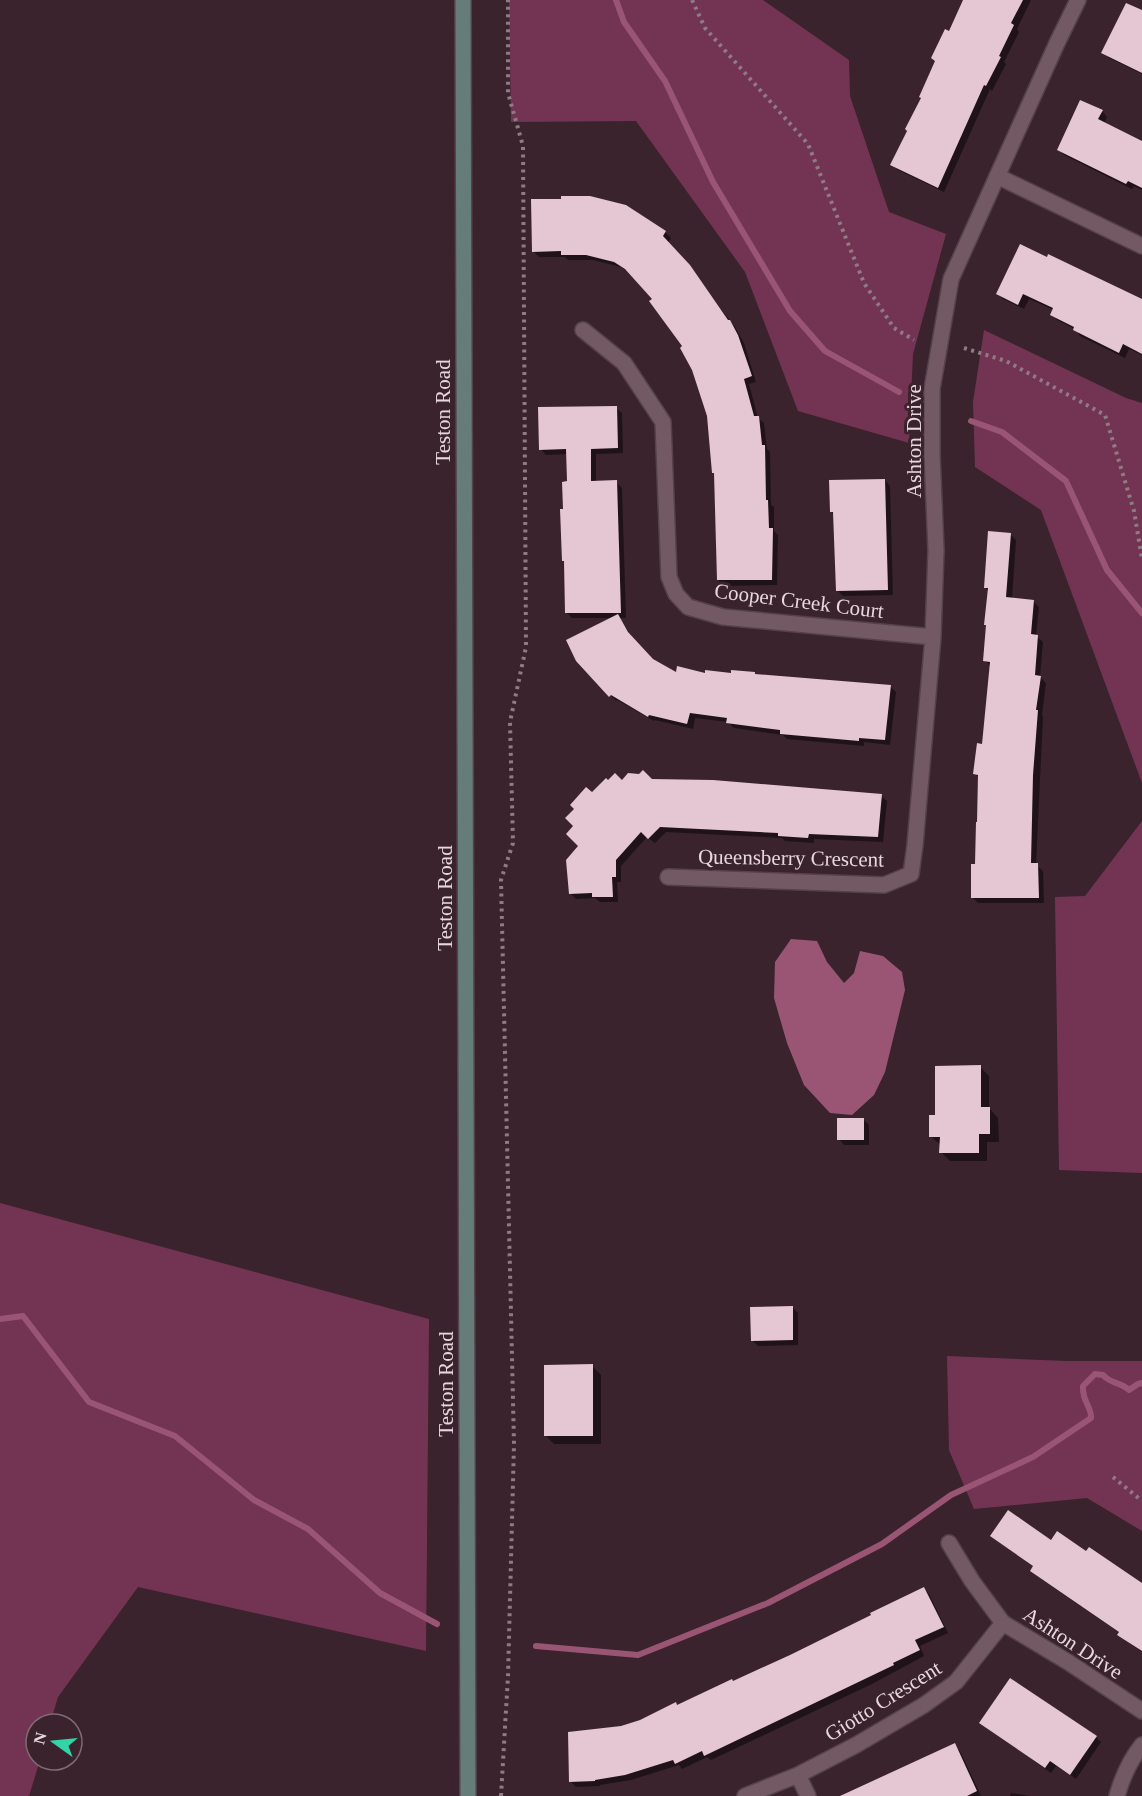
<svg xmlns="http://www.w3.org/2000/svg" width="1142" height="1796" viewBox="0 0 1142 1796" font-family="Georgia,serif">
<rect width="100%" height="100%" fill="#3a232d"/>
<!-- green -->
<path fill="#733453" d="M 509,0 L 763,0 L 849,60 L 850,96 L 889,212 L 946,234 L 913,354 L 909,443 L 798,411 L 745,272 L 636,121 L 511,122 Z
M 984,330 L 1126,398 L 1142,403 L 1142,783 L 1041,510 L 975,467 L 973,402 Z
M 1142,821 L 1142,1173 L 1059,1170 L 1055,897 L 1085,896 Z
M 0,1203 L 429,1319 L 426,1651 L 138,1587 L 58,1697 L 50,1724 L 36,1724 L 36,1760 L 40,1760 L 29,1796 L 0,1796 Z
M 947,1356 L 1066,1361 L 1142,1361 L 1142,1531 L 1087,1498 L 974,1509 L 949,1450 Z"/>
<!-- water -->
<path fill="#9a5575" d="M 791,939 L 817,941 L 827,962 L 844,983 L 854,973 L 860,951 L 883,956 L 902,972 L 905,990 L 885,1072 L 874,1095 L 852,1115 L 830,1113 L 804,1085 L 787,1043 L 774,998 L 775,962 Z"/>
<!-- shadow -->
<path fill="#0007" d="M 966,0 L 1031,0 L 1017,29 L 1019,32 L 1004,62 L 1006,64 L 992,91 L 990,89 L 944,192 L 898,170 L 892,164 Z
M 1142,12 L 1142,74 L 1109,58 L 1103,53 Z
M 1102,111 L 1107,117 L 1104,124 L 1142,143 L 1142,190 L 1134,186 L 1132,189 L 1064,155 L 1059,149 Z
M 665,232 L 671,238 L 668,243 L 735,327 L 744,343 L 756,382 L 749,384 L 758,418 L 764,423 L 767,449 L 770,452 L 771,505 L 774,507 L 774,531 L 778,535 L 777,585 L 724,586 L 718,580 L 715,474 L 708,416 L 685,347 L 654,299 L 631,274 L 621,267 L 593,260 L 568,260 L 565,257 L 539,257 L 533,251 Z
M 1020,246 L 1142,301 L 1142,355 L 1129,349 L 1125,358 L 1080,336 L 1075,329 L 1057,320 L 1052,314 L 1054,310 L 1029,299 L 1024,309 L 1003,299 L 998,294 Z
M 616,408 L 622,413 L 623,453 L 596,454 L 596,482 L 616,482 L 622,488 L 626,618 L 620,618 L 633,639 L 653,661 L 677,674 L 755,674 L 757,676 L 890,686 L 896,692 L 890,745 L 864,742 L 864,746 L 787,739 L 783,735 L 734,728 L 728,722 L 695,718 L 693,729 L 655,720 L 654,721 L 617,700 L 616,701 L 577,660 L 614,618 L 572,618 L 566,612 L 564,510 L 568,483 L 568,454 L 546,455 L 541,449 Z
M 885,480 L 890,486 L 893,595 L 843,596 L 837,590 L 835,515 L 831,512 Z
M 1011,535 L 1016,540 L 1012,599 L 1033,601 L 1039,607 L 1036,636 L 1043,642 L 1040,677 L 1046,683 L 1042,715 L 1043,717 L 1036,865 L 1043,871 L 1044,903 L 978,903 L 972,897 L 976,865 L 980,778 L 975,774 L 984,745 L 990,666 L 985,660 L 988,627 L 985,624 L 989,591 L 985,587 Z
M 651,781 L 881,796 L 887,801 L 883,842 L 814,839 L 814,843 L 785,841 L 782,838 L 666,832 L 655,843 L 647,837 L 621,866 L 621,882 L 617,882 L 618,902 L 600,902 L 595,898 L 576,899 L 570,893 L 580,846 L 575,827 L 592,794 L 622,782 Z
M 980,1067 L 989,1076 L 989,1108 L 998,1118 L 999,1142 L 987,1142 L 987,1161 L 950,1161 L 941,1152 L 941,1145 L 930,1136 L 937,1116 Z
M 863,1119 L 869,1125 L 869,1145 L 844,1145 L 839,1139 Z
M 792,1307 L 798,1313 L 798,1345 L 758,1346 L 752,1340 Z
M 592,1366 L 601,1375 L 601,1444 L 554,1444 L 545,1435 Z
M 992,1536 L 1051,1542 L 1087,1554 L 1142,1585 L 1142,1652 L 1125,1640 L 1119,1635 L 1120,1633 L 1037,1576 L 1031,1570 L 1034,1567 Z
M 924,1588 L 929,1594 L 948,1633 L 920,1646 L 924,1656 L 872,1684 L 711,1760 L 707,1757 L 682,1769 L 679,1765 L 631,1780 L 600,1785 L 600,1786 L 576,1787 L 570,1781 L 621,1727 L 678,1706 L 734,1682 L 790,1656 Z
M 981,1723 L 1096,1737 L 1101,1742 L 1076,1779 L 1056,1766 L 1051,1773 Z
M 954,1745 L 960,1751 L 981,1796 L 862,1796 Z
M 1011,1793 L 1031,1796 L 1010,1796 Z"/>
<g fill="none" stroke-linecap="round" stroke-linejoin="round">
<!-- stream -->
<path stroke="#9a5575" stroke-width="6" d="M 616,0 L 624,22 L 665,81 L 713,182 L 790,311 L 825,351 L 899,392
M 971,421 L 1002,432 L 1066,481 L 1107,570 L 1142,613
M 0,1319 L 23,1316 L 89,1402 L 175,1436 L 254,1500 L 308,1529 L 380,1593 L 437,1624
M 536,1646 L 638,1655 L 768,1603 L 882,1544 L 951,1495 L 1033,1457 L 1091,1418 C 1092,1407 1082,1402 1083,1386 L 1095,1374 L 1103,1375 C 1111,1384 1121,1382 1129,1390 L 1138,1384 L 1142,1383"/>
</g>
<!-- building -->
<path fill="#e5c6d3" d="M 963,0 L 1023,0 L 1011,23 L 1014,25 L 999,56 L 1001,57 L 986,86 L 984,85 L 938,188 L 890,165 L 907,131 L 905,129 L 921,98 L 919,97 L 935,61 L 931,58 L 945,29 L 949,31 Z
M 1126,3 L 1142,10 L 1142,73 L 1101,53 Z
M 1080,100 L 1103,110 L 1098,119 L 1142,141 L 1142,188 L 1128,181 L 1126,184 L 1057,150 Z
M 561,196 L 590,196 L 626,205 L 666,231 L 663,236 L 690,265 L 728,320 L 730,320 L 738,335 L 752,376 L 744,379 L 754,416 L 759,416 L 762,445 L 765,445 L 766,500 L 768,500 L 769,528 L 773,528 L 772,580 L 717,580 L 714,473 L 712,473 L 707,416 L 692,370 L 680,348 L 682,346 L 649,301 L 652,299 L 625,269 L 614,262 L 586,255 L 561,255 L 561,251 L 532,252 L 531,199 L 561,199 Z
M 1020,244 L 1047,257 L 1048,254 L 1142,299 L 1142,354 L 1123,344 L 1119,353 L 1073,330 L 1074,327 L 1050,315 L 1053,308 L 1023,294 L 1018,305 L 996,294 Z
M 617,406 L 618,448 L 591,449 L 591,481 L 617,480 L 621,613 L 565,613 L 564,561 L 562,561 L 560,509 L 563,509 L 562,482 L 567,481 L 566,449 L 539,450 L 538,407 Z
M 885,479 L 888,590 L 836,591 L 833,512 L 830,512 L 829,480 Z
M 988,531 L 1011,533 L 1006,597 L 1034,600 L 1031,634 L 1038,635 L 1035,675 L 1041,676 L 1036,710 L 1038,710 L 1033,775 L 1031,863 L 1038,863 L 1039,898 L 971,898 L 971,864 L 975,864 L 976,822 L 977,822 L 978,775 L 973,774 L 977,743 L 982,744 L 990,662 L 983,661 L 986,625 L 984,625 L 988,588 L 984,588 Z
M 618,614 L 628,632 L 653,659 L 676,672 L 677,666 L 705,673 L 705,670 L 731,673 L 731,670 L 755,672 L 755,674 L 891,685 L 885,740 L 859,738 L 859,741 L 780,734 L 780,730 L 726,723 L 727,718 L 690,713 L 687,724 L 649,715 L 648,717 L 611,695 L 609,697 L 576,661 L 566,640 Z
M 643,770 L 652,779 L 713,780 L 882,794 L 878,837 L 809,834 L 808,838 L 778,836 L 778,833 L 660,827 L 648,839 L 641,832 L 616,860 L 616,877 L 612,877 L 613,897 L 592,897 L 592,893 L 569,894 L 566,860 L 578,846 L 566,834 L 573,826 L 565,818 L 574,809 L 570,805 L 586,787 L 592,792 L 606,778 L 608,780 L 615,773 L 622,780 L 628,773 L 639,774 Z
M 981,1065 L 981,1107 L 990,1107 L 990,1134 L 979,1134 L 979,1153 L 939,1153 L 940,1137 L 929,1137 L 929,1115 L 935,1115 L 935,1066 Z
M 837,1118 L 864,1118 L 864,1140 L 837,1140 Z
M 793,1306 L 793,1340 L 751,1341 L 750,1307 Z
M 593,1364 L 593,1436 L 544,1436 L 544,1365 Z
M 1008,1510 L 1051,1540 L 1057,1531 L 1086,1551 L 1089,1547 L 1142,1583 L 1142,1651 L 1117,1635 L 1119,1632 L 1030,1571 L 1033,1566 L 990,1536 Z
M 924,1587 L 944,1627 L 915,1640 L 920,1650 L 893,1663 L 894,1665 L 704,1756 L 702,1751 L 675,1764 L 673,1760 L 625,1775 L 595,1780 L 595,1781 L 569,1782 L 568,1732 L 621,1726 L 640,1720 L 676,1702 L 677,1705 L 732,1679 L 733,1681 L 790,1655 L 871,1615 L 870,1613 Z
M 1010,1678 L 1097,1736 L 1070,1775 L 1050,1761 L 1045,1768 L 979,1723 Z
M 955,1743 L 977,1791 L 967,1796 L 840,1796 Z"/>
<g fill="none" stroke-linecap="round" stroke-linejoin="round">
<!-- minor casing -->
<g stroke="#54414a" stroke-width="18">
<path id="minor" d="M 997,176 L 1142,246
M 583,330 L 624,363 L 663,422 L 669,577 L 676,594 L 688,607 L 723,617 L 933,637
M 668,877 L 884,885 L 911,874 L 915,845 L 933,637 L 936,550 L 932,455 L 932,389 L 951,279 L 1057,43 L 1078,0
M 949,1543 L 972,1581 L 1003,1623 L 1068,1662 L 1142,1711
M 798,1775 L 856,1745 L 924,1705 L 956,1682 L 1003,1623
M 745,1796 L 798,1775 L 808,1796
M 1117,1796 C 1122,1778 1130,1760 1142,1745"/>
</g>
<!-- secondary casing -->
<g stroke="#54414a" stroke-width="18">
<path id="secondary" d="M 463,0 L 468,1796"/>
</g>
<!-- path -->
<path stroke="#8e7b83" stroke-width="4" stroke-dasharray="3 4.5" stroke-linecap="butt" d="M 692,0 L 705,28 L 808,144 L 864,283 L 894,328 L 914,340
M 964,348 L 1006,361 L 1105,415 L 1134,511 L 1142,559
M 1113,1477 L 1142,1501
M 501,1796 L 508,1676 L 514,1444 L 501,880 L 513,843 L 510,722 L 526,647 L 523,146 L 508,93 L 508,0"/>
<!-- minor -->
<use href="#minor" stroke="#735964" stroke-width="15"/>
<!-- secondary -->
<use href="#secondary" stroke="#657c78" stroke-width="15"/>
</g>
<g text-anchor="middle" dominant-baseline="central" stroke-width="6" stroke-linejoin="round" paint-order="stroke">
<!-- street labels -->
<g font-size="21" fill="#e7d8de" stroke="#3a232d">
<text transform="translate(443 412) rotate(-90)">Teston Road</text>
<text transform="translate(914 441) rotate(-90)">Ashton Drive</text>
<text transform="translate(799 601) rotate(7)">Cooper Creek Court</text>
<text transform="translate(791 858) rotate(1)">Queensberry Crescent</text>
<text transform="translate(445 898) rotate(-90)">Teston Road</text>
<text transform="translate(446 1384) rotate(-90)">Teston Road</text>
<text transform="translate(1073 1643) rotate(33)">Ashton Drive</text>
<text transform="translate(883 1701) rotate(-32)">Giotto Crescent</text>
</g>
</g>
<!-- north arrow -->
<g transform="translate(54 1742) rotate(285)"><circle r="28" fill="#3a232d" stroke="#7f6b74" stroke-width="1.5"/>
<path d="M0-4.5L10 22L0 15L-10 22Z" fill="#33d4a8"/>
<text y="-9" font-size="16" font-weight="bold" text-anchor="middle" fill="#e7d8de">N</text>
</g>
</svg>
